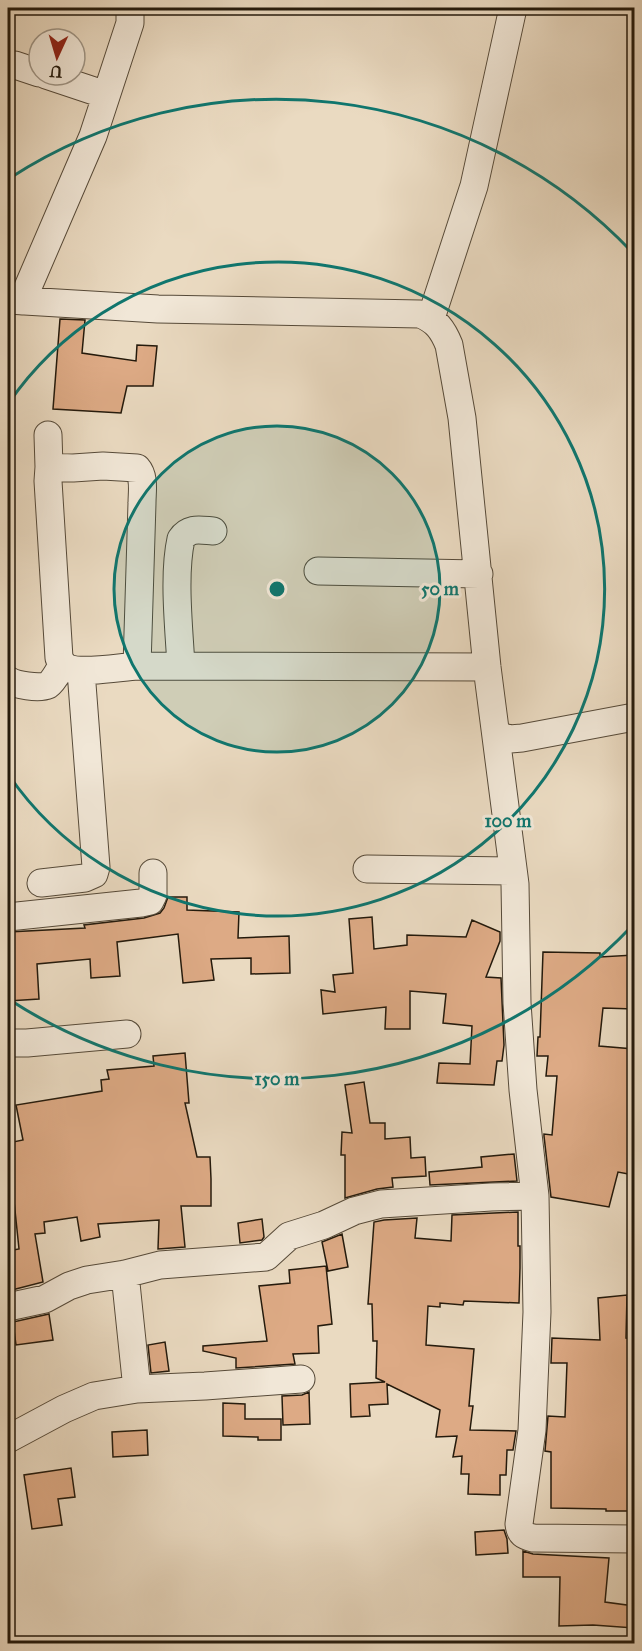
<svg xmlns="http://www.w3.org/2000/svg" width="642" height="1651" viewBox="0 0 642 1651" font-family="'IM FELL Great Primer',serif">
<rect width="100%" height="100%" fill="#eadac1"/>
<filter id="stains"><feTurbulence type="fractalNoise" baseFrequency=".00333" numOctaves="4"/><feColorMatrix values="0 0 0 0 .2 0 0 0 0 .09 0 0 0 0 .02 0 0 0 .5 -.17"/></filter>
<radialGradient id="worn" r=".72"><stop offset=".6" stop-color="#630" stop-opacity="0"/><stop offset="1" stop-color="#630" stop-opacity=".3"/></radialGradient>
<!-- building -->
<path fill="#ddaa85" stroke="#241a0c" stroke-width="1.5" d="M 60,319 L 85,320 L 82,353 L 136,361 L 137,345 L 157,346 L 153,386 L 127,386 L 121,413 L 53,409 Z
M 168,897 L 187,897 L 187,910 L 239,912 L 238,938 L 289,936 L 290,973 L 251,974 L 251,958 L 211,959 L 214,980 L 183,983 L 178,934 L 117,942 L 120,976 L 91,978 L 90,959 L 37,964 L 39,999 L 8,1001 L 8,932 L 85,928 L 84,925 L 144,918 L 160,913 L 164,908 Z
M 372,917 L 374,949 L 407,945 L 407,935 L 466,937 L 472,920 L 500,932 L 500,941 L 486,977 L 501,978 L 504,1045 L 502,1061 L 497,1061 L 494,1085 L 437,1083 L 439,1063 L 470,1064 L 472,1026 L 443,1023 L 446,994 L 410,991 L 410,1029 L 385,1029 L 386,1007 L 323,1014 L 321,990 L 335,992 L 333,975 L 353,973 L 349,919 Z
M 543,952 L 600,953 L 600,957 L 634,955 L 634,1009 L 603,1008 L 599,1046 L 634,1049 L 634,1099 L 630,1099 L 634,1145 L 634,1175 L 618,1172 L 609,1207 L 551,1197 L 544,1136 L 544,1134 L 552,1135 L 557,1076 L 546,1076 L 548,1056 L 537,1056 L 538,1037 L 540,1037 Z
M 185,1053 L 189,1103 L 185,1103 L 197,1157 L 210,1157 L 211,1179 L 211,1206 L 181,1206 L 185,1247 L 158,1249 L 159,1220 L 98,1224 L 100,1237 L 81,1241 L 77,1217 L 44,1222 L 45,1233 L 35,1234 L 43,1282 L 8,1291 L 8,1251 L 19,1249 L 11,1172 L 8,1173 L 8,1143 L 23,1140 L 16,1105 L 102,1091 L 101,1080 L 109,1079 L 107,1070 L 154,1066 L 153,1056 Z
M 364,1082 L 370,1123 L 385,1123 L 385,1139 L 410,1137 L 411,1158 L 425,1157 L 426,1176 L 392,1178 L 393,1187 L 377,1189 L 345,1198 L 345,1155 L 341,1155 L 342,1132 L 352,1133 L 345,1085 Z
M 514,1154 L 517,1181 L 430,1185 L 429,1172 L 482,1167 L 481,1157 Z
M 518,1212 L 518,1246 L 520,1246 L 520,1268 L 519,1303 L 464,1301 L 463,1305 L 440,1303 L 440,1307 L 428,1306 L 426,1345 L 474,1349 L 469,1406 L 473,1406 L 470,1430 L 516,1431 L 513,1450 L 507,1450 L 506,1475 L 500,1475 L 500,1495 L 468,1494 L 469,1474 L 461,1474 L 462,1456 L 453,1457 L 457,1436 L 436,1437 L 440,1410 L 387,1384 L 388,1404 L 369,1405 L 370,1416 L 351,1417 L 350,1384 L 385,1382 L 376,1378 L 377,1341 L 373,1341 L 372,1304 L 368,1304 L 374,1222 L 384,1220 L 417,1218 L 415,1238 L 451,1241 L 452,1215 Z
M 262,1219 L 264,1237 L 262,1240 L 240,1243 L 238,1223 Z
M 342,1234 L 348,1267 L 328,1271 L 322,1242 Z
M 326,1266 L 332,1324 L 318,1326 L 319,1353 L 293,1354 L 295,1364 L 236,1368 L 236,1358 L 203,1351 L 203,1346 L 267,1341 L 259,1286 L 290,1283 L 289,1270 Z
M 627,1295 L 626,1338 L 634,1339 L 634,1511 L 606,1511 L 606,1509 L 551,1508 L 551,1452 L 545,1451 L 548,1416 L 565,1417 L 567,1363 L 551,1363 L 552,1338 L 600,1340 L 598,1298 Z
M 49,1314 L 53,1340 L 16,1345 L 13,1322 Z
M 165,1342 L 169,1371 L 151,1373 L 148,1345 Z
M 309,1392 L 310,1424 L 283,1425 L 282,1396 L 302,1395 Z
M 223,1403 L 245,1404 L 245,1419 L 281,1419 L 281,1440 L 258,1440 L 258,1437 L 223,1436 Z
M 147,1430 L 148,1455 L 113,1457 L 112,1432 Z
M 71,1468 L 75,1497 L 58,1499 L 62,1525 L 32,1529 L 24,1475 Z
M 504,1530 L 507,1539 L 508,1553 L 476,1555 L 475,1532 Z
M 523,1551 L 533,1554 L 609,1558 L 605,1602 L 634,1606 L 634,1628 L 593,1625 L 559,1626 L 560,1577 L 523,1577 Z"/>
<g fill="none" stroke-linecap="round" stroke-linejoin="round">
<!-- minor casing -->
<g stroke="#564a39" stroke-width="29">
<path id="minor" d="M 15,65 L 39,73
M 46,75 L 106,95
M 8,300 L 158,309 L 420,314 C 436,320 443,330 449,345 L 462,418 L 487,667 L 515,884 L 517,1003 L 523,1090 L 535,1196 L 537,1312 L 532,1430 L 519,1524 C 520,1534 524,1536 533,1538 L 634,1539
M 22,301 L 93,136 L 130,23 L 130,8
M 431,318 L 474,186 L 513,8
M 48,435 L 49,467
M 318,571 L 479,574
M 137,666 L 142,503 C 142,491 145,477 137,468 L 103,466 L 73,468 L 49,467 L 48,481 L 59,658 C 61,662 63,666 68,668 C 82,674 121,667 137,666 L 487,667
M 181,666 C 179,628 173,575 181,539 C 189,527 200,530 213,531
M 8,680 C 15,685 39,689 48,685 C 54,681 59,670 63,664
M 496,735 L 510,739 L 522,738 L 634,717
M 367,869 L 513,871
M 41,883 L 85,878 L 94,874 L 96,867 L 81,671
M 8,917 L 141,903 L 150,901 L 153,895 L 153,873
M 8,1043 L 27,1043 L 127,1034
M 125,1274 L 137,1389
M 8,1307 L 45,1299 L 69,1286 L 87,1280 L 125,1274 L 160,1265 L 266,1257 L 289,1236 L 324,1225 L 354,1211 L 381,1204 L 491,1197 L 535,1196
M 8,1439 L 64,1409 L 94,1396 L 137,1389 L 205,1386 L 301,1379"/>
</g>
<!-- minor -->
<use href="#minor" stroke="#f1e7d7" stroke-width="27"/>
</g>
<!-- distance rings -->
<circle cx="277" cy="589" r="163" fill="#0f766e" fill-opacity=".12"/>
<g fill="none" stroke="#0f766e" stroke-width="3">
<circle cx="277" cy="589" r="163"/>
<path d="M8 404A327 327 0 1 1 8 774"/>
<path d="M632 926A490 490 0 0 1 10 1000M10 178A490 490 0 0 1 632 252"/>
</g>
<circle cx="277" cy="589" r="9" fill="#0f766e" stroke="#f1e7d7" stroke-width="3"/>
<g font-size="18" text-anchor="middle" font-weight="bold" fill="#0f766e" stroke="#f1e7d7" stroke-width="6" stroke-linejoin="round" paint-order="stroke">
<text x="440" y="595">50 m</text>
<text x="508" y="827">100 m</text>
<text x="277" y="1085">150 m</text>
</g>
<!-- margin -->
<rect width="642" height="1651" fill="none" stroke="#eadac1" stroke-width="30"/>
<rect x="9" y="9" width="624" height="1633" fill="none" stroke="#241a0c" stroke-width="3"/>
<rect x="15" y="15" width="612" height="1621" fill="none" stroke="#241a0c" stroke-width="1.5"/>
<!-- north arrow -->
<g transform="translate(57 57) rotate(184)"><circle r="28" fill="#f1e7d7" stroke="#9f9586" stroke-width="1.5"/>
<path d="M0-4.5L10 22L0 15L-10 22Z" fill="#8f2418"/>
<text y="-9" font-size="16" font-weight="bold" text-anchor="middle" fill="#241a0c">U</text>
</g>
<rect width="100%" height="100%" filter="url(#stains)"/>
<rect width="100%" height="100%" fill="url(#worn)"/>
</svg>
